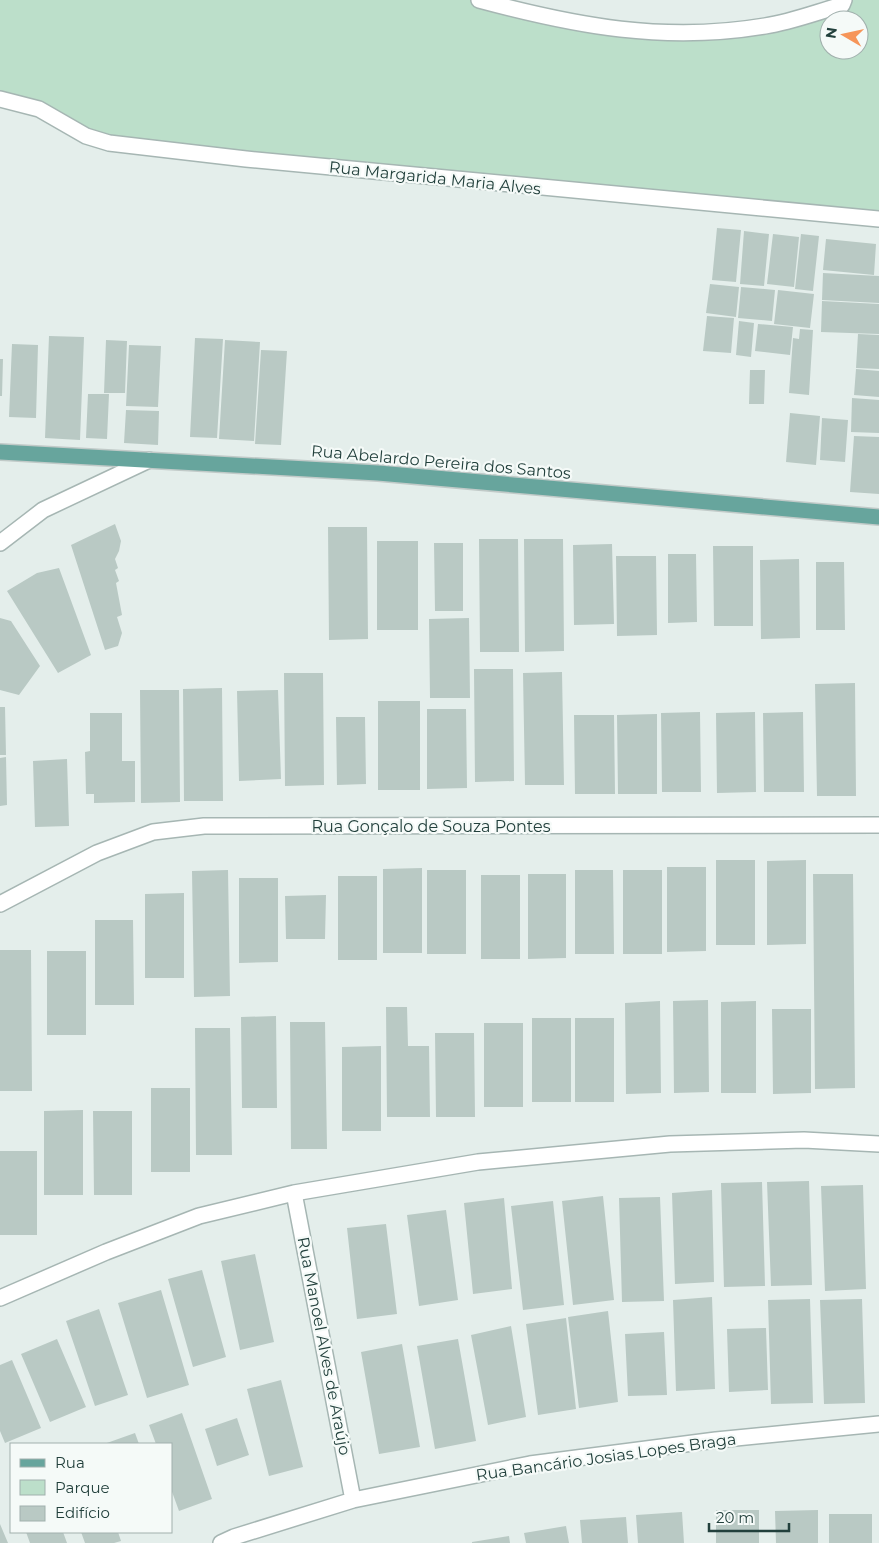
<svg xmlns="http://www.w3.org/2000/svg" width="879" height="1543" viewBox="0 0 879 1543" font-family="Montserrat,sans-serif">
<rect width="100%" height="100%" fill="#e4eeeb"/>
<!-- green -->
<path fill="#bcdfca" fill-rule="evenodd" d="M 0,0 L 479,0 L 626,31 L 766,26 L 844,0 L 879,0 L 879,219 L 109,143 L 0,99 ZM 829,20 L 859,20 L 859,50 L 829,50 Z"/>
<!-- building -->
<path fill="#b9c9c4" d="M 717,228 L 741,230 L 736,282 L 712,280 Z
M 744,231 L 769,234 L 764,286 L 740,284 Z
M 773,234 L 799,237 L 794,287 L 767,284 Z
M 801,234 L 819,236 L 813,291 L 795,289 Z
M 826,239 L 876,244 L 874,275 L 823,270 Z
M 823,273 L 879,276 L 879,303 L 822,300 Z
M 710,284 L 739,287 L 736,317 L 706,313 Z
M 741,287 L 775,290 L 772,321 L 738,318 Z
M 778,290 L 814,294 L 810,328 L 774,324 Z
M 822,301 L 879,304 L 879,334 L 821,332 Z
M 707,316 L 734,318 L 731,353 L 703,351 Z
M 739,321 L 754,323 L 751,357 L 736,355 Z
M 758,324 L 793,327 L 790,355 L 755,351 Z
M 800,329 L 813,330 L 809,395 L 789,393 L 793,338 L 799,339 Z
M 858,334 L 879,335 L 879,369 L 856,368 Z
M 49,336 L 84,337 L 80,440 L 45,438 Z
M 195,338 L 223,339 L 217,438 L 190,437 Z
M 106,340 L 127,341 L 125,393 L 104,393 Z
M 225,340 L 260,342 L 254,441 L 219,439 Z
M 12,344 L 38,345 L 36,418 L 9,417 Z
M 129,345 L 161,346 L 158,407 L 126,406 Z
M 261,350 L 287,351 L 281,445 L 255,444 Z
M 0,359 L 3,359 L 2,396 L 0,396 Z
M 856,369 L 879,371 L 879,397 L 854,395 Z
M 750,370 L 765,370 L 764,404 L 749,404 Z
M 88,394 L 109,394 L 107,439 L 86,438 Z
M 852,398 L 879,400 L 879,433 L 851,432 Z
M 126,410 L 159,411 L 158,445 L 124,443 Z
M 790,413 L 820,416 L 816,465 L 786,462 Z
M 822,418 L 848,420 L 845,462 L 820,460 Z
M 854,436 L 879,437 L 879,494 L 850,492 Z
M 115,524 L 121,541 L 119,551 L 115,559 L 118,568 L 115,570 L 119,581 L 116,583 L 122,615 L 117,617 L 122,633 L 118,646 L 105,650 L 71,545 Z
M 328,527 L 367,527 L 368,639 L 329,640 Z
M 479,539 L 518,539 L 519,652 L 480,652 Z
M 524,539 L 563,539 L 564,651 L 525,652 Z
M 377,541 L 418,541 L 418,630 L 377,630 Z
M 434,543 L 463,543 L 463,611 L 435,611 Z
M 612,544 L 614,624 L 574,625 L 573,545 Z
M 713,546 L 753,546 L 753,626 L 714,626 Z
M 668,554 L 696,554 L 697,622 L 668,623 Z
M 616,556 L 656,556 L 657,635 L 617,636 Z
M 799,559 L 800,638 L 761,639 L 760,560 Z
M 816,562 L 844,562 L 845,630 L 816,630 Z
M 59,568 L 91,655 L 58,673 L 7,591 L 37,573 Z
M 0,618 L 11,621 L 40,666 L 19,695 L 0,690 Z
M 469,618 L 470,698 L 430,698 L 429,619 Z
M 474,669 L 513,669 L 514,781 L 475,782 Z
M 562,672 L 564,785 L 525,785 L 523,673 Z
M 284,673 L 323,673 L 324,785 L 285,786 Z
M 855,683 L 856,796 L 817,796 L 815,684 Z
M 222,688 L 223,801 L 184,801 L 183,689 Z
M 140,690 L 179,690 L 180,802 L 141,803 Z
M 278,690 L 281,779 L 239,781 L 237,691 Z
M 378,701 L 420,701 L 420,790 L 378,790 Z
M 0,707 L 5,707 L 6,755 L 0,755 Z
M 427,709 L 466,709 L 467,788 L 427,789 Z
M 700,712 L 701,792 L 662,792 L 661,713 Z
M 755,712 L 756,792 L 717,793 L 716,713 Z
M 803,712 L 804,792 L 764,792 L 763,713 Z
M 90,713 L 122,713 L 122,761 L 135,761 L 135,802 L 94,803 L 94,794 L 86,794 L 85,752 L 90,751 Z
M 657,714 L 657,794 L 618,794 L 617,715 Z
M 574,715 L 614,715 L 615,794 L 575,794 Z
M 336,717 L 365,717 L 366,784 L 337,785 Z
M 6,757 L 7,805 L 0,806 L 0,758 Z
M 67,759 L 69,826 L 35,827 L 33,761 Z
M 716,860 L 755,860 L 755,945 L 716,945 Z
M 806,860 L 806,944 L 767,945 L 767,861 Z
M 667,867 L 706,867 L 706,951 L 667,952 Z
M 422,868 L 422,953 L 383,953 L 383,869 Z
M 228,870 L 230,996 L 194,997 L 192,871 Z
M 427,870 L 466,870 L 466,954 L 427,954 Z
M 575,870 L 613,870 L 614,954 L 575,954 Z
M 623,870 L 662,870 L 662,954 L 623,954 Z
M 528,874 L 566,874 L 566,958 L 528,959 Z
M 813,874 L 853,874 L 855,1088 L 815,1089 Z
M 481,875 L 520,875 L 520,959 L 481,959 Z
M 338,876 L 377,876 L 377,960 L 338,960 Z
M 239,878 L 278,878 L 278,962 L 239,963 Z
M 184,893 L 184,978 L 145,978 L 145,894 Z
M 326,895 L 325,939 L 286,939 L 285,896 Z
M 95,920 L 133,920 L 134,1005 L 95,1005 Z
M 0,950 L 31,950 L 32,1091 L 0,1091 Z
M 47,951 L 86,951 L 86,1035 L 47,1035 Z
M 708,1000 L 709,1092 L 674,1093 L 673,1001 Z
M 660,1001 L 661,1093 L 626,1094 L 625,1003 Z
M 756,1001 L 756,1093 L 721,1093 L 721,1002 Z
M 386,1007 L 407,1007 L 408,1046 L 429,1046 L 430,1117 L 387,1117 Z
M 772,1009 L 811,1009 L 811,1093 L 773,1094 Z
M 276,1016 L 277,1108 L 242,1108 L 241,1017 Z
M 532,1018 L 571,1018 L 571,1102 L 532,1102 Z
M 575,1018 L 614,1018 L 614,1102 L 575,1102 Z
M 290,1022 L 325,1022 L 327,1149 L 291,1149 Z
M 484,1023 L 523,1023 L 523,1107 L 484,1107 Z
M 195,1028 L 230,1028 L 232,1155 L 196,1155 Z
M 435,1033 L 474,1033 L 475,1117 L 436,1117 Z
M 381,1046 L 381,1131 L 342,1131 L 342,1047 Z
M 151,1088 L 190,1088 L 190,1172 L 151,1172 Z
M 83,1110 L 83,1195 L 44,1195 L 44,1111 Z
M 93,1111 L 132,1111 L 132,1195 L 94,1195 Z
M 0,1151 L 37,1151 L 37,1235 L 0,1235 Z
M 809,1181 L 812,1285 L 771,1286 L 767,1182 Z
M 762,1182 L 765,1286 L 724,1287 L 721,1183 Z
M 863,1185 L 866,1289 L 825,1291 L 821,1186 Z
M 712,1190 L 714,1282 L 675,1284 L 672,1193 Z
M 603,1196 L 614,1300 L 573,1305 L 562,1201 Z
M 660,1197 L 664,1301 L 622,1302 L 619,1198 Z
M 504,1198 L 512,1289 L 473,1294 L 464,1203 Z
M 553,1201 L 564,1305 L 523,1310 L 511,1206 Z
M 446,1210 L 458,1300 L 419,1306 L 407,1215 Z
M 386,1224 L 397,1314 L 357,1319 L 347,1228 Z
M 255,1254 L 274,1342 L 240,1350 L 221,1261 Z
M 202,1270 L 226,1357 L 193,1367 L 168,1279 Z
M 161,1290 L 189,1385 L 147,1398 L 118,1303 Z
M 712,1297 L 715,1389 L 676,1391 L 673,1300 Z
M 810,1299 L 813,1403 L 771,1404 L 768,1300 Z
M 862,1299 L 865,1403 L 824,1404 L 820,1300 Z
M 99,1309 L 128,1395 L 95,1406 L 66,1321 Z
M 608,1311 L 618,1402 L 579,1408 L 568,1317 Z
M 566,1318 L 576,1409 L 538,1415 L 526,1324 Z
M 511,1326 L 526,1417 L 488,1425 L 471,1335 Z
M 766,1328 L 768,1390 L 729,1392 L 727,1329 Z
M 664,1332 L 667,1395 L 628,1396 L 625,1334 Z
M 57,1339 L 86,1407 L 50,1422 L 21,1354 Z
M 458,1339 L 476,1441 L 435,1449 L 417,1346 Z
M 402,1344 L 420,1447 L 379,1454 L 361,1352 Z
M 12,1360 L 41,1428 L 5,1443 L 0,1431 L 0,1365 Z
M 281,1380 L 303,1467 L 269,1476 L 247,1389 Z
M 182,1413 L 212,1499 L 179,1511 L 171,1489 L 171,1444 L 156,1444 L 149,1425 Z
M 237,1418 L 249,1455 L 217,1466 L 205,1429 Z
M 135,1433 L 139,1444 L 104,1444 Z
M 716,1510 L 759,1510 L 759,1543 L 716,1543 Z
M 818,1510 L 818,1543 L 776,1543 L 775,1511 Z
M 682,1512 L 684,1543 L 638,1543 L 636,1515 Z
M 829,1514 L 872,1514 L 872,1543 L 829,1543 Z
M 626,1517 L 628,1543 L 582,1543 L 580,1520 Z
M 0,1524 L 8,1543 L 0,1543 Z
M 566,1526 L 569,1543 L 526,1543 L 524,1533 Z
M 26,1532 L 63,1532 L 67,1543 L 30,1543 Z
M 81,1532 L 118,1532 L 121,1541 L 114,1543 L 85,1543 Z
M 509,1536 L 510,1543 L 472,1543 L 472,1542 Z"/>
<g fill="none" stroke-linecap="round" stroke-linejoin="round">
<!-- minor casing -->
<g stroke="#a6b6b3" stroke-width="18">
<path id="minor" d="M 479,0 C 576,26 665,43 765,26 C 791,22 817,12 842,5 L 844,0
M 0,99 L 39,109 L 86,136 L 109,143 L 246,159 L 879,219
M 0,543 L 43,510 L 149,460
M 0,904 L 97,853 L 153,832 L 204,826 L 879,825
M 294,1193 L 353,1500
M 0,1298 L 106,1252 L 199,1216 L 294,1193 L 478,1162 L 670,1144 L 804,1140 L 879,1144
M 221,1543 L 234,1537 L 353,1500 L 530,1464 L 716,1440 L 879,1424"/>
</g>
<!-- major casing -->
<g stroke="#c1cac8" stroke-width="18">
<path id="major" d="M 0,452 L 378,473 L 879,517"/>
</g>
<!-- minor -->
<use href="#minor" stroke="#fff" stroke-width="15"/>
<!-- major -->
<use href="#major" stroke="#67a59d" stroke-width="15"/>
</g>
<g text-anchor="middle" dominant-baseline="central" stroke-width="4.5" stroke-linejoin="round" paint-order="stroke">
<!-- street labels -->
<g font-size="16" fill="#22403c" stroke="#f5faf8">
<text transform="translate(435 178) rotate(6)">Rua Margarida Maria Alves</text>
<text transform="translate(441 462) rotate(5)">Rua Abelardo Pereira dos Santos</text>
<text x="431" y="826">Rua Gonçalo de Souza Pontes</text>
<text transform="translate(324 1346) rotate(79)">Rua Manoel Alves de Araújo</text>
<text transform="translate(606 1457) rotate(-8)">Rua Bancário Josias Lopes Braga</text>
</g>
</g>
<!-- legend -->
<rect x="10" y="1443" width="162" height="90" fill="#f5faf8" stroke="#a1b0ad"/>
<rect x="20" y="1459" width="25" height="8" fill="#67a59d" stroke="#a1b0ad"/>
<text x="55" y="1468" font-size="15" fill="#22403c">Rua</text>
<rect x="20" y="1480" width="25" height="15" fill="#bcdfca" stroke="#a1b0ad"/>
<text x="55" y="1493" font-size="15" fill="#22403c">Parque</text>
<rect x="20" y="1506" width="25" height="15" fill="#b9c9c4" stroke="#a1b0ad"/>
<text x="55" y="1518" font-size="15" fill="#22403c">Edifício</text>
<!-- north arrow -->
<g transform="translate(844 35) rotate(279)"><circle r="24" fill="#f5faf8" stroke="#a1b0ad"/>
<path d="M0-4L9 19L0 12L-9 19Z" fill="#f69559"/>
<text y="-8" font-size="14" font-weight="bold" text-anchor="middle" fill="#22403c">N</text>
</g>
<!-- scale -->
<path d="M709 1523v8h80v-8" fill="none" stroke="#22403c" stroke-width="2.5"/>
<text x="716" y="1523" font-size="15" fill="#22403c" stroke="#f5faf8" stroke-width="4" paint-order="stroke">20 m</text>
</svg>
